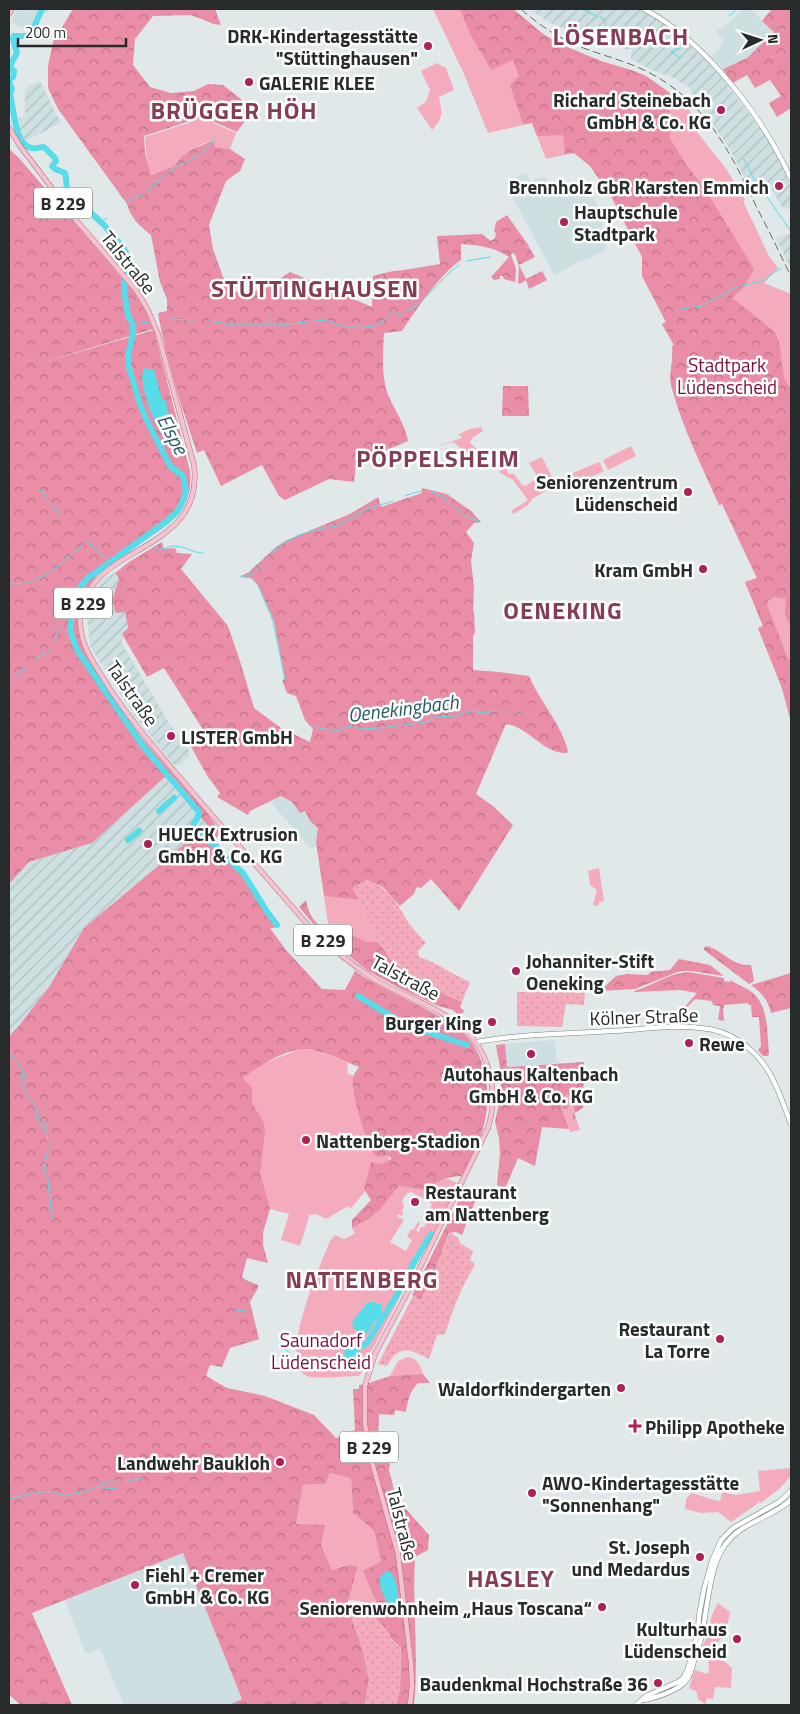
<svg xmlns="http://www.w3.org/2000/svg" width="800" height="1714" viewBox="0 0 800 1714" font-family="'Titillium Web',sans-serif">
<defs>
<pattern id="industrial-furrows" width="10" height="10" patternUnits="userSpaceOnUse" patternTransform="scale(1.25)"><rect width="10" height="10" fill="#cddfe0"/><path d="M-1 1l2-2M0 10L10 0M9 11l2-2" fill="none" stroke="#b0c0c0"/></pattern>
<pattern id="forest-crowns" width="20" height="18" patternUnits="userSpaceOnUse" patternTransform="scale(1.25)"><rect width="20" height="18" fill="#ea8da6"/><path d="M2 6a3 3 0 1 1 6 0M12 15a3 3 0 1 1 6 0" fill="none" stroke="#be7387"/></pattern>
<pattern id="cemetery-stones" width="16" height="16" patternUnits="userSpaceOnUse" patternTransform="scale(1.25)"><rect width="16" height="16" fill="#f4acbd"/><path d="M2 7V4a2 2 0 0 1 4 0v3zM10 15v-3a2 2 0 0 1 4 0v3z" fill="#d194a3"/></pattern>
<pattern id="garden-dots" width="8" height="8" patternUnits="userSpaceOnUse" patternTransform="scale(1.25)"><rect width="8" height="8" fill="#f4acbd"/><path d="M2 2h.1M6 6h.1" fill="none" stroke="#d194a3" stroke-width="1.8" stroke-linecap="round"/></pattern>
</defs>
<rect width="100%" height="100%" fill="#e0e8e9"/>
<!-- built -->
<path fill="#cddfe0" d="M 17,9 L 51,9 L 47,13 L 37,13 L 29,30 L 11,23 Z
M 743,9 L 750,9 L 774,32 L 747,58 L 723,69 L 711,56 L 720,48 L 723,40 L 716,31 L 725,26 Z
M 526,173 L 531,182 L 545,176 L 552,189 L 564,182 L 570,194 L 586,185 L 605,218 L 601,227 L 608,242 L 606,244 L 607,249 L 588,259 L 582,260 L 554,275 L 505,183 Z
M 281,796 L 305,810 L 310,821 L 319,828 L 317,847 L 310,848 L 271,802 Z
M 555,1040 L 557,1063 L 507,1067 L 505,1044 Z
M 184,1553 L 242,1700 L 229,1705 L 124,1705 L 100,1649 L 86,1654 L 65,1600 Z"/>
<!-- industrial -->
<path fill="url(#industrial-furrows)" d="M 530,9 L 638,9 L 649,13 L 685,41 L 707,62 L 725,82 L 766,137 L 778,158 L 791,186 L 791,207 L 786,210 L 781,206 L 769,184 L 747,182 L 728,146 L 697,102 L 689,87 L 672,77 L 652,70 L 631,59 L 632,50 L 619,48 L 548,22 Z
M 40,81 L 56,114 L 62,122 L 26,141 L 21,134 L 16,121 L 25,115 L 25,91 L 29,86 Z
M 789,234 L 791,236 L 791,269 L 776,238 Z
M 115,573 L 119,578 L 112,601 L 119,612 L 125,612 L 128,628 L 122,634 L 123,636 L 121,642 L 169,723 L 190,752 L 189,757 L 178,766 L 175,766 L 170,760 L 134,715 L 115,686 L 90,646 L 87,619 L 91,597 L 94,591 L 101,581 L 106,577 Z
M 166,776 L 208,826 L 207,837 L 204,840 L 196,834 L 84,928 L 49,987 L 18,1027 L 9,1036 L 9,884 L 29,862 L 92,843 Z"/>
<!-- green -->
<path fill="#f4acbd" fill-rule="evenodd" d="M 433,9 L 513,9 L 543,34 L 560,44 L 591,58 L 634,71 L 646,76 L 680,100 L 698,120 L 693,127 L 727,170 L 745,200 L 743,201 L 769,256 L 778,268 L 764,283 L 791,294 L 791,722 L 782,688 L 758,628 L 763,626 L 745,582 L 757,578 L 722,504 L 719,505 C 702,466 682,427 671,385 C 668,373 674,359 672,346 L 674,345 L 662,324 L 666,322 L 642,276 L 642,257 L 611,196 L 590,166 L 574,153 L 546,159 L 532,123 L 488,133 L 464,74 Z
M 437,63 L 446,68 L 454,90 L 439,97 C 442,113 444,117 432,130 L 417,108 L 426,102 L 430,90 L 421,71 Z
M 199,105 L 218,111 L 213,123 L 236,133 L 230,149 L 215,147 L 213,140 L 202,144 L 182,156 L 174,166 L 150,175 L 146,152 L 145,137 L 191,122 Z
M 481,427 L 483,431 L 472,438 L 470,443 L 485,456 L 477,461 L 453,442 L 437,446 L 462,438 L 459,434 L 470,429 Z
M 631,446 L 636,456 L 608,470 L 603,460 Z
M 542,457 L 556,485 L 532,499 L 528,505 L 514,514 L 511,511 L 528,500 L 513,480 L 499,472 L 506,466 L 508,474 L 514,474 L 523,486 L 527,485 L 537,478 L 537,476 L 529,463 Z
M 599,462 L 604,471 L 564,489 L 559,479 Z
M 599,868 L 604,901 L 599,902 L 598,906 L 593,905 L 597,890 L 590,885 L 588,871 Z
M 324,896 L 359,900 L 378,942 L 367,942 L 328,924 Z
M 300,1049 L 315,1050 L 347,1062 L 348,1074 L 360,1078 L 390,1162 L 352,1207 L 350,1209 L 348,1206 L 326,1219 L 316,1214 L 307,1216 L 309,1217 L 300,1246 L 281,1240 L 289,1214 L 270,1209 L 263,1232 L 243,1078 L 260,1065 Z
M 448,1179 L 459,1184 L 371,1352 L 365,1368 L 359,1376 C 348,1376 313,1380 305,1375 C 279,1357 320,1266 330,1241 L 335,1235 L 344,1239 L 355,1233 L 352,1228 L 369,1219 L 381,1209 L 399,1186 L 425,1190 L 436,1182 ZM 411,1192 L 429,1201 L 432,1204 L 428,1216 L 424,1220 L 426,1224 L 424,1227 L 421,1227 L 419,1230 L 420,1232 L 416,1231 L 420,1223 L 418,1222 L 413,1230 L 411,1229 L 407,1237 L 412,1240 L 406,1251 L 390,1242 L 404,1220 L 397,1216 L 398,1214 L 402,1216 L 403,1213 L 402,1211 L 404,1206 L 402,1201 L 406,1194 Z
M 407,1357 C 418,1358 420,1365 423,1374 L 390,1376 L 398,1361 Z
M 791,1468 L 791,1476 L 780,1488 L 761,1503 L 760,1502 L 731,1522 L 718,1512 L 701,1513 L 685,1509 L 686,1499 L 691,1493 C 702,1495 709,1500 720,1501 L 722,1492 L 736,1495 L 760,1491 L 758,1471 Z
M 330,1473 L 351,1478 L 353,1513 L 374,1531 L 381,1561 L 363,1571 L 376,1601 L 375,1607 L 360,1601 L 348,1600 L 358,1566 L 348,1565 L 332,1570 L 321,1545 L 296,1524 L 303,1485 L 326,1484 Z
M 718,1603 L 730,1612 L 726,1634 L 724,1637 L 721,1638 L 716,1646 L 716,1654 L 732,1668 L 731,1688 L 715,1687 L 713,1699 L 707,1698 L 705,1704 L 698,1699 L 696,1691 L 689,1688 L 695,1670 L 707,1674 L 709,1672 L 708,1656 L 699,1654 L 707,1637 L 712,1615 Z"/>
<!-- forest -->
<path fill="url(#forest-crowns)" d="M 73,9 L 215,9 L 221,25 L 214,24 L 191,15 L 153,16 L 135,39 L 133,65 L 150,87 L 171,93 L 194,91 L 208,84 L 223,85 L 241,99 L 250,114 L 237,132 L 214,122 L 219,110 L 198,104 L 190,121 L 144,136 L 145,153 L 151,175 L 174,166 L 182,156 L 193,149 L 214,140 L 215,147 L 230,149 L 245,159 L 240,171 L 226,181 L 209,225 L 213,249 L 223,277 L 235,291 L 244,294 L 266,288 L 290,272 L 372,307 L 373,276 L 393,271 L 404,270 L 440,264 L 437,236 L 482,234 L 491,241 L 495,238 L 496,233 L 494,232 L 496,222 L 507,215 L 529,246 L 525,246 L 529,247 L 535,257 L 519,265 L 526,279 L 542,271 L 547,280 L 529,289 L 526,280 L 520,284 L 518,283 L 519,266 L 515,254 L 513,253 L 511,255 L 516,269 L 515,282 L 504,279 L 503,276 L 500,276 L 500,279 L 494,280 L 491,277 L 509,257 C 495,247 477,245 461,244 L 461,260 C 440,274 416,310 402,331 L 384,333 C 383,353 381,375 388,395 C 395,411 405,424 408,441 L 356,463 L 354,482 L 329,479 L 285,500 L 279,496 L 262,465 L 221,486 L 204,450 L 197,453 C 182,407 166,361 158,313 L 167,311 L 167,299 L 160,282 L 151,235 C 139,226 131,218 127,204 L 58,109 L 48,88 L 48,66 L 53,42 Z
M 460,9 L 513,9 L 543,34 L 560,44 L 601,61 L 634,71 L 646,76 L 670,93 L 669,95 L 670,138 L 685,163 L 705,189 L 754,269 L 744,287 L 732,298 L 775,332 L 779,342 L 784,378 L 791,389 L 791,627 L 785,615 L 786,599 L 774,597 L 768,601 L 767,605 L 787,656 L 791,663 L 791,722 L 782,688 L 758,628 L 763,626 L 745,582 L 757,578 L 722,504 L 719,505 C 702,466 682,427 671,385 C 669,374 674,359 672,346 L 674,345 L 662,324 L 666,322 L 642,276 L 642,257 L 611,196 L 590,166 L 574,153 L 565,154 L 563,135 L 537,136 L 532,123 L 523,124 L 510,85 L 519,76 L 513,60 L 491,70 L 469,32 Z
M 772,9 L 791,9 L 791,108 L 777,117 L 769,103 L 781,96 L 770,80 L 755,88 L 747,75 L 733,83 L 723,69 L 747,58 L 774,32 L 762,21 Z
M 9,149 L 19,158 L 134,292 L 145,309 L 153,329 L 31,366 L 154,330 L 190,471 C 196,526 140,536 107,565 C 96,575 89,586 81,598 L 78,598 L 77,602 L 79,607 L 78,616 L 79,633 L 83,647 L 109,693 L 141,737 L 206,812 L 220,831 L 215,841 L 243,873 L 267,914 L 276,925 L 274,928 L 270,928 L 286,950 L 322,989 L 345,990 L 355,971 C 385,991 419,1003 449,1022 C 489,1046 495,1097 480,1138 C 476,1151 468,1163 462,1176 C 448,1176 436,1182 425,1190 L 399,1186 L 381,1209 L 369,1219 L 352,1228 L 352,1220 L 371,1200 L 364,1189 L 371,1162 L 381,1164 L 392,1159 L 387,1155 L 380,1157 L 375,1155 C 365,1140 351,1095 353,1077 C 354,1074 357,1070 359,1067 C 344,1061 330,1054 314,1050 C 292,1044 260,1065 243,1078 L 252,1088 L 252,1103 L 264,1123 L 265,1131 L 260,1173 L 270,1209 L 263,1232 L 263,1245 L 268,1263 L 247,1258 L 242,1277 L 246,1280 L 258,1285 L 258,1288 L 250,1302 L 259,1339 L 230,1348 L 222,1367 L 210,1365 L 206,1376 L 227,1388 L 265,1396 L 314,1415 L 336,1438 L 355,1430 L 353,1389 L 359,1389 L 359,1385 L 366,1384 L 390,1376 L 423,1374 L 430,1383 L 418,1383 C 410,1391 407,1402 406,1412 L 395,1410 L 394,1415 L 379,1414 L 378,1440 L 390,1464 L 389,1470 L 396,1498 L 429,1535 L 428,1550 L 415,1557 C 412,1607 419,1656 414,1705 L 396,1705 L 400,1688 L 401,1648 L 392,1640 L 389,1634 L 383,1626 L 363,1606 L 375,1607 L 376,1601 L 363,1571 L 381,1561 L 374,1531 L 353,1513 L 351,1478 L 330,1473 L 326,1484 L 303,1485 L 296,1524 L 325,1525 L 321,1545 L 332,1570 L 348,1565 L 358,1566 L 347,1605 L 363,1651 L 369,1680 L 365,1705 L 229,1705 L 242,1699 L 183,1553 L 32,1613 L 72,1705 L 21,1705 L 9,1695 L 9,1036 L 18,1027 L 49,987 L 84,928 L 196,834 L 204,840 L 207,837 L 208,826 L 166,776 L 92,843 L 29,862 L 9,884 Z
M 503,386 L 528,386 L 529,416 L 502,416 Z
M 422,488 L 447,494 L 471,511 L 481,522 L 474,523 L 466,532 L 474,543 L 471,560 L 474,588 L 473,611 L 474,612 L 475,632 L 473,636 L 473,670 L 499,672 L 529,676 C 540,702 561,723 568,751 L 567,753 C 543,754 529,727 506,724 L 476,794 L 494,807 L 513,825 L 459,911 L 431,879 L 421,888 L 418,887 L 416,888 L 414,894 L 400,906 L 383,887 L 367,880 L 353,888 L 359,900 L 324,896 L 316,842 L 318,828 L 310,821 L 305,811 L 300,813 L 292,802 L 281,796 L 250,811 L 248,815 L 217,797 L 220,793 L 208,777 L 190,745 L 205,733 L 164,668 L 147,677 L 122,634 L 128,628 L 125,612 L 116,613 L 112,601 L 119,578 L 115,573 L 129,562 L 160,543 L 162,542 L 164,549 L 175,548 L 177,553 L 192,554 L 181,569 L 228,626 L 240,661 L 254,708 L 281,728 L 310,742 L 313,729 L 305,720 L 296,696 L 287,693 L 282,680 L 285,679 L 274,621 L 258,585 L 252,578 L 240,577 L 241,576 L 249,572 L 276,547 L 287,540 L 350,514 L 378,497 L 381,507 L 422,493 Z
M 306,900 C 309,916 314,922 327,931 L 331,925 L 367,942 L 378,942 L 394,963 L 435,990 L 462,1002 L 460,1007 L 464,1011 L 462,1014 L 457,1014 L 453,1010 L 438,1006 L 401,989 L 368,971 L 326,938 L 326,935 L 322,934 L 299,907 Z
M 706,946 C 724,950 730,966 751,965 L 754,981 L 749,984 L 704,950 L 704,948 Z
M 679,959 L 710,965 L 724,976 L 691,971 L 680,971 L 635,989 L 600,991 L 616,976 L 627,974 L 648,975 L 650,972 L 670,970 Z
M 688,972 L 724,978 L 724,981 L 730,982 L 730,980 C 738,985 747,988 753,993 C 769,1007 767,1034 769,1053 L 768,1056 L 763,1056 L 758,1050 L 761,1046 L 759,1017 L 752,1017 L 751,1005 L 749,1005 L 748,1003 L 724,1005 L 724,1008 L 723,1008 L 724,1021 L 718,1020 L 720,1006 L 713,1005 L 712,1001 L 695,999 L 684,1010 L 684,1018 L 682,1018 L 682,1010 L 697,993 L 680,990 L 634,992 L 634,991 C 653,986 668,973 688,972 Z
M 791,973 L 791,1008 L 771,1013 C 769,1001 761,992 751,985 Z
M 505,1044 L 507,1067 L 584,1062 L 583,1108 L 575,1113 L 568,1094 L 559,1100 L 569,1129 L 542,1127 L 535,1166 L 518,1158 L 505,1189 L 497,1185 L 500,1153 L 499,1138 L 495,1122 L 501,1093 L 500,1068 L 496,1045 Z
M 466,1186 L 479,1191 L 462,1235 L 456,1232 L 449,1233 L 434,1273 L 421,1300 L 412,1295 Z"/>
<!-- cemetery -->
<path fill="url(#cemetery-stones)" d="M 568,1094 L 580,1130 L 570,1132 L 559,1100 Z"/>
<!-- garden -->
<path fill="url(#garden-dots)" d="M 367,880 C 392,890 395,901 408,922 C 413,929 420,936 426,943 L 418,951 L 419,957 C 436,962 453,975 470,982 L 462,1002 L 435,990 L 394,963 L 378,942 L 353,888 Z
M 517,992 L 585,992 L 584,1005 L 566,1004 L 562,1027 L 517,1026 Z
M 450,1232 L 458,1238 L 461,1244 L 473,1251 L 470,1260 L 475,1265 C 461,1287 453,1310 445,1334 L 437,1335 L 429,1359 C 410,1349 399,1344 387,1366 L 378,1364 L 413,1296 L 421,1299 L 434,1273 Z
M 347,1605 L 363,1606 L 383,1626 L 389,1634 L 392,1641 L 401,1648 L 400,1688 L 396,1705 L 365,1705 L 369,1680 L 363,1651 Z"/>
<!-- water -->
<path fill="#57dce9" d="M 144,368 L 154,370 L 162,399 L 166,401 L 170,423 L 169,429 L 164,433 L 161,433 C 153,420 137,381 144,368 Z
M 373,1302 L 381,1304 L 382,1315 L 373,1324 L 368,1333 L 361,1335 L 353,1327 L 352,1322 L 367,1303 Z
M 355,1336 L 362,1343 L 358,1355 L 352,1362 L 344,1359 L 345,1343 L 348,1338 Z
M 390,1571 C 397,1580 402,1600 395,1610 L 393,1610 C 385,1600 369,1574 390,1571 Z"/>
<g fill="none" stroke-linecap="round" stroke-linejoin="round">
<!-- stream -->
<path stroke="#57dce9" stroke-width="1" d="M 582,9 L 598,17
M 729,16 L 737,9
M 600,17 L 605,20 L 606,27
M 671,52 L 681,48
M 671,52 L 679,57
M 744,159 L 755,181
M 760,192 L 767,197 L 790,230
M 127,202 C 132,197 139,198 144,194 C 152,187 159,180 167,173 C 180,163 211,153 215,137
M 101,222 L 107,218
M 467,261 L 490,257
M 789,262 L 791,261
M 681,309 L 701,306 L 739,286 L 762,281 L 781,268
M 406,312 C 427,301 440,278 459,265
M 170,319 L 194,320
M 209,321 L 232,325 L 280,325 L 325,320 L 351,328 L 358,325 L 372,327 L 380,323 L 392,313 L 402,315
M 269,323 L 270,314
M 133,324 L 150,322
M 788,485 L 791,485
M 39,490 L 42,490 L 47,500 L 59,513
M 405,496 C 446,478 448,515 479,521
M 157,529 L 158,529
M 88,542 L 109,562
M 154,547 C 161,552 166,547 174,546 C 185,546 193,553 203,553
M 265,561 L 278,547 L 299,535 L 323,528 L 337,526 L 367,509 L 393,501
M 241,576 L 251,578 L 258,585 L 273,621 L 285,680
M 245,576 L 255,573 L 261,566
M 9,581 L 15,584 L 23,583
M 28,583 L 45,576 L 84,544
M 69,618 L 71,618
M 54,641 L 60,625
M 34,660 L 49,650
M 9,683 L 25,668
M 516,712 L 519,714 L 522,713
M 313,727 L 338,731 L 348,726 L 362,729 L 379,728 L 413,724 L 430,721 L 435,717 L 455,716 L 473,711 L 482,713 L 497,711
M 424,1032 L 431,1031
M 9,1052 L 22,1069 C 24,1075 21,1079 22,1085 L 47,1128 L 48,1148 L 44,1171 L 48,1179 L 49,1194 L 51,1201 L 50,1208 L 53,1219
M 23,1075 L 28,1078
M 35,1112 L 37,1119 L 45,1131
M 235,1311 L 246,1310
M 340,1341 L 346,1342
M 278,1344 L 290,1353
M 125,1482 L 142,1478
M 98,1487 L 111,1489 L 117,1488
M 9,1499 C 23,1496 39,1490 54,1492 C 58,1493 61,1495 65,1496 C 73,1492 81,1493 89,1490 C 100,1487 107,1478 120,1482"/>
<!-- river -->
<path stroke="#57dce9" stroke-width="6" d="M 9,81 L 13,77 L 14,71 L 10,69 L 12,62 L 17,53 L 13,39 L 14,36 L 30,36 L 42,9
M 9,82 L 12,89 L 10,94 C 14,107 14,146 32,148 C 36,149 40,147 44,147 L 55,158 L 56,161 L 52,166 L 55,169 L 65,173 C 69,189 61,192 81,197 L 90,212 L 104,225 L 124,249 L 128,257 L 128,271 L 124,280 L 124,289 L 128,316 L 133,324 L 133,333 L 128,356 L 128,364 L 139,401 L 146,419 L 170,466 L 183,476 L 186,491 L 182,503 L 177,512 L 167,521 L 88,578 L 80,587 L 75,597 L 71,618 L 71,633 L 77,650 L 143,746 L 169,777
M 172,780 L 199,812 C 200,819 191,823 192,830 L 217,847 L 225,857 L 243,873 L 266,910 L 277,925
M 159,811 L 174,798
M 128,840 L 139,831
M 358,996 L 406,1025 L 467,1045
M 362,1346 L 367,1343 L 403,1285 L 413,1264 L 431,1234"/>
<!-- secondary casing -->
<g stroke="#798081" stroke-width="5.5">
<path id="secondary" d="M 644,9 C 705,41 763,117 791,179
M 477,1042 C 519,1034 567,1034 610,1031 C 640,1030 672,1024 701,1028 C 715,1029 729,1034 741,1042 C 772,1064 778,1091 791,1124
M 644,1700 C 658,1697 676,1691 686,1681 C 692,1674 693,1664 695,1656 C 697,1650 700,1644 701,1638 C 707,1613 709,1569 723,1548 C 739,1522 770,1519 791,1500
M 636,1705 L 646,1696 L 678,1682 L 683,1678 L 688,1669 L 698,1631 L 699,1616 L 704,1589 L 712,1561 L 721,1540 L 733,1528 L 779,1502 L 791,1491"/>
</g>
<!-- primary casing -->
<g stroke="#ab7281" stroke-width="5.5">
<path id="primary" d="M 9,14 L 12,9
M 9,128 L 20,146 L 76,220 L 136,290 L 148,310 L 158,334 L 194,465 C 201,521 159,537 119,562 C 95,577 76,600 81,630 C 83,648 94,663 103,678 C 132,725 169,764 204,806 C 239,846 274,886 309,926 C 329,946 350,964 374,979 C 419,1006 474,1014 489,1071 C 494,1090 494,1109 488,1128 L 411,1286 L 375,1354 L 365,1386 L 365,1424 L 370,1455 L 398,1554 L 411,1663 L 412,1686 L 410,1705"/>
</g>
<!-- secondary -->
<use href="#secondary" stroke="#fff" stroke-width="4.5"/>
<!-- primary -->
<use href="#primary" stroke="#f7c2d0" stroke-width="4.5"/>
<!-- rail -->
<path stroke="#666b6b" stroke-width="1" stroke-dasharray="8 4" stroke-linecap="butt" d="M 521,9 C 541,27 563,41 589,50 C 608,57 628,62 646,71 C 704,100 729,149 756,206 C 768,229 780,253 791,277"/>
</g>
<!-- markers -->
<g fill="#af2059" stroke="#fff" stroke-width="2">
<circle cx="428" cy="46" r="5"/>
<circle cx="249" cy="82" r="5"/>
<circle cx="721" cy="110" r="5"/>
<circle cx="779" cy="186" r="5"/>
<circle cx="564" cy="222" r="5"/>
<circle cx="688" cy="492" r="5"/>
<circle cx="703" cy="569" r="5"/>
<circle cx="171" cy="736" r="5"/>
<circle cx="148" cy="844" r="5"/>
<circle cx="516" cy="971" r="5"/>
<circle cx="492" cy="1022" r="5"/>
<circle cx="689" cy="1043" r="5"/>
<circle cx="531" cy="1054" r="5"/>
<circle cx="306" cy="1140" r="5"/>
<circle cx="415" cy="1202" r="5"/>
<circle cx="720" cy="1339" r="5"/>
<circle cx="621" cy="1388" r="5"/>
<path d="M632.5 1418.5h5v5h5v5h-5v5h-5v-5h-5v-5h5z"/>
<circle cx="280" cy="1462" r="5"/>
<circle cx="532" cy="1493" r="5"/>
<circle cx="700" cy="1557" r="5"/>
<circle cx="135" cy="1585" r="5"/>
<circle cx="602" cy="1607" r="5"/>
<circle cx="737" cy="1639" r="5"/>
<circle cx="658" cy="1683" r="5"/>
</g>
<g text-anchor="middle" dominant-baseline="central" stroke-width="5" stroke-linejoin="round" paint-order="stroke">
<!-- shield labels -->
<g fill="#fff" stroke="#686b6b" stroke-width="1">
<rect x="34" y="187.5" width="58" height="31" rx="4"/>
<rect x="54" y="587.5" width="58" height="31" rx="4"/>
<rect x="294" y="924.5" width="58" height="31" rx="4"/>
<rect x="340" y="1431.5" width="58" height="31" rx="4"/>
</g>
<g font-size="18" font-weight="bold" fill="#282b2b">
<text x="63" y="203">B 229</text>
<text x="83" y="603">B 229</text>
<text x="323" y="940">B 229</text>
<text x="369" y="1447">B 229</text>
</g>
<!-- poi labels -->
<g font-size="19" font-weight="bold" fill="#282b2b" stroke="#fff" text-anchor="end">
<text x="418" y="35">DRK-Kindertagesstätte<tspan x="418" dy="22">"Stüttinghausen"</tspan></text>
<text x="259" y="82" text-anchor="start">GALERIE KLEE</text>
<text x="711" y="99">Richard Steinebach<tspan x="711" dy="22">GmbH &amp; Co. KG</tspan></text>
<text x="769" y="186">Brennholz GbR Karsten Emmich</text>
<text x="574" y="211" text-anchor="start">Hauptschule<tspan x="574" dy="22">Stadtpark</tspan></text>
<text x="678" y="481">Seniorenzentrum<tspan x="678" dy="22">Lüdenscheid</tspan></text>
<text x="693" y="569">Kram GmbH</text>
<text x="181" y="736" text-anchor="start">LISTER GmbH</text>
<text x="158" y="833" text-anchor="start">HUECK Extrusion<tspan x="158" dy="22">GmbH &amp; Co. KG</tspan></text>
<text x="526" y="960" text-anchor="start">Johanniter-Stift<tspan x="526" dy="22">Oeneking</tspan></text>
<text x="482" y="1022">Burger King</text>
<text x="699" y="1043" text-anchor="start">Rewe</text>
<text x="531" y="1073" text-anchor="middle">Autohaus Kaltenbach<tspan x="531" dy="22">GmbH &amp; Co. KG</tspan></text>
<text x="316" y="1140" text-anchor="start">Nattenberg-Stadion</text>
<text x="425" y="1191" text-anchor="start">Restaurant<tspan x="425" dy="22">am Nattenberg</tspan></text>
<text x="710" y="1328">Restaurant<tspan x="710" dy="22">La Torre</tspan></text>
<text x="611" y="1388">Waldorfkindergarten</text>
<text x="645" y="1426" text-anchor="start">Philipp Apotheke</text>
<text x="270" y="1462">Landwehr Baukloh</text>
<text x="542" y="1482" text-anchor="start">AWO-Kindertagesstätte<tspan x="542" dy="22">"Sonnenhang"</tspan></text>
<text x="690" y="1546">St. Joseph<tspan x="690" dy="22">und Medardus</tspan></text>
<text x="145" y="1574" text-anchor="start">Fiehl + Cremer<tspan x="145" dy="22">GmbH &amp; Co. KG</tspan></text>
<text x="592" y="1607">Seniorenwohnheim „Haus Toscana“</text>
<text x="727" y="1628">Kulturhaus<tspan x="727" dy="22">Lüdenscheid</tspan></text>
<text x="648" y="1683">Baudenkmal Hochstraße 36</text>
</g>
<!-- street labels -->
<g font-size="19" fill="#282b2b" stroke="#fff">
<text transform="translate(129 262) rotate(51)">Talstraße</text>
<text transform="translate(133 693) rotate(55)">Talstraße</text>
<text transform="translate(406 977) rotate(28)">Talstraße</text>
<text transform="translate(644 1016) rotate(-2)">Kölner Straße</text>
<text transform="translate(403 1524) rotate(76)">Talstraße</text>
</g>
<!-- park labels -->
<g font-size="19" fill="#7c0c3b" stroke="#fff">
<text x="727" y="364">Stadtpark<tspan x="727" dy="22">Lüdenscheid</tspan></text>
<text x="321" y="1339">Saunadorf<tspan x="321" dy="22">Lüdenscheid</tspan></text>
</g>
<!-- water labels -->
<g font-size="20" font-style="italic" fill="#255d62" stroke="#fff">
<text transform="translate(173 434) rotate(62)">Elspe</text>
<text transform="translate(403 708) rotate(-7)">Oenekingbach</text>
</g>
<!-- district labels -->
<g font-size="24" font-weight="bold" letter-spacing="1" fill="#843d52" stroke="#fff">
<text x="621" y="36">LÖSENBACH</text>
<text x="234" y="110">BRÜGGER HÖH</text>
<text x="315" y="288">STÜTTINGHAUSEN</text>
<text x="438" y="458">PÖPPELSHEIM</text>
<text x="563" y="610">OENEKING</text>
<text x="362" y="1279">NATTENBERG</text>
<text x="511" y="1578">HASLEY</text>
</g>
</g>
<!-- border -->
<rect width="800" height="1714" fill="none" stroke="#282b2b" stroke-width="20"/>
<!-- north arrow -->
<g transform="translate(760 40) rotate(86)" stroke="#ffffff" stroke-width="4" paint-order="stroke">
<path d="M0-4L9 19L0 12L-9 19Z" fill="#282b2b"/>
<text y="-8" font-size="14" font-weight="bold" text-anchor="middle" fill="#282b2b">N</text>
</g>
<!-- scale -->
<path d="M18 38v8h108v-8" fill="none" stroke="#282b2b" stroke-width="2.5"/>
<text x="25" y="38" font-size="15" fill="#282b2b" stroke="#ffffff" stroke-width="4" paint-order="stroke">200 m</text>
</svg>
